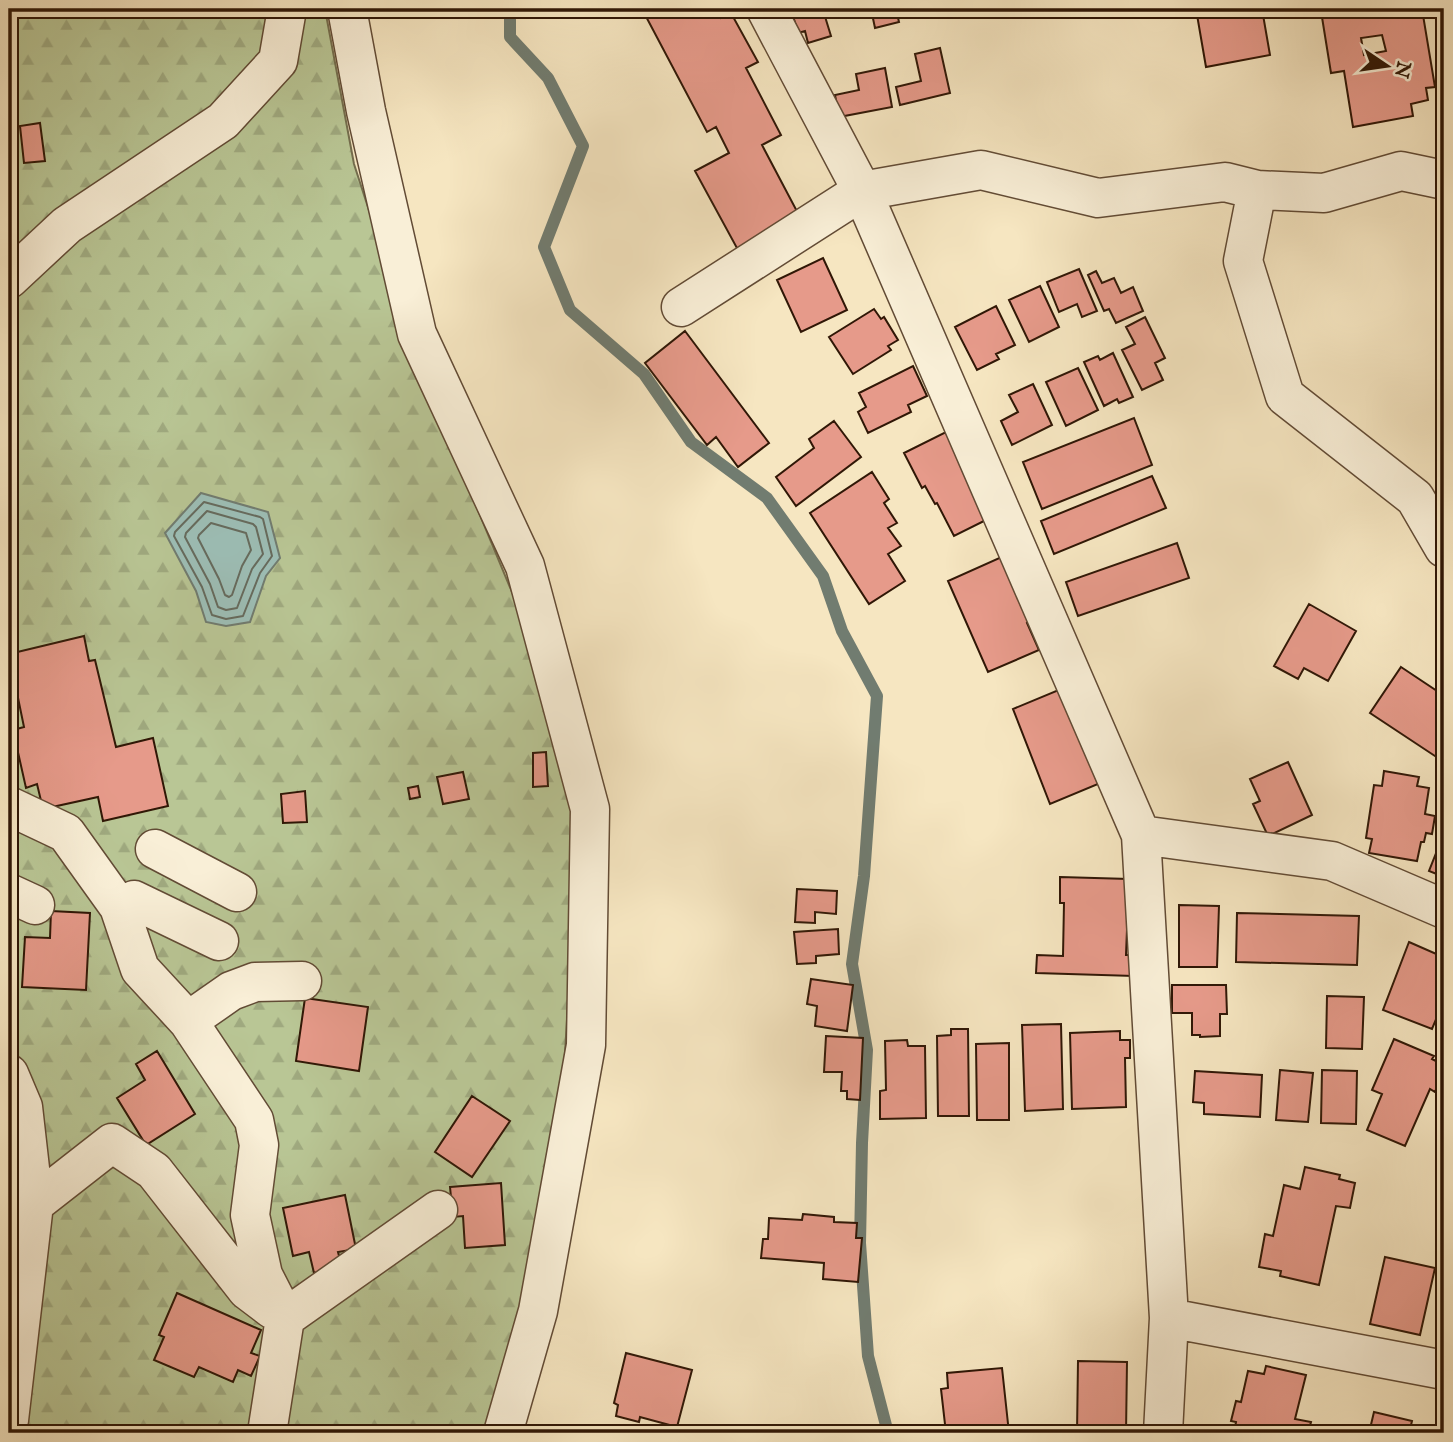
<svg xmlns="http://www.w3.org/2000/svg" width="1453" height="1442" viewBox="0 0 1453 1442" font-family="'IM FELL English',serif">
<defs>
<pattern id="forest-firs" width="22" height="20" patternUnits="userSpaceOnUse" patternTransform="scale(1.75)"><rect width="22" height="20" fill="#b9c695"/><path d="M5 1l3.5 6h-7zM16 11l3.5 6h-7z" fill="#9fa97f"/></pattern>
</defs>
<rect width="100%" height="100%" fill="#f6e6c1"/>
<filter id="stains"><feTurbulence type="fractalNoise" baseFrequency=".00286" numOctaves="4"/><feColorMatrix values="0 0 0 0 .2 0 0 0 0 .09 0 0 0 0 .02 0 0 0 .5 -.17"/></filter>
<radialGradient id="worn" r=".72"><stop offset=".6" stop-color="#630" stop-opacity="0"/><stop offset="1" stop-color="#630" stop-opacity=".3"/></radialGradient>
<!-- forest -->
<path fill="url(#forest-firs)" stroke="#746e4e" stroke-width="2" d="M 9,9 L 325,9 L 354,164 L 425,383 L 544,669 L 574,782 L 576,869 L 561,1120 L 528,1277 L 484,1433 L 9,1433 Z"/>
<!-- water -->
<path fill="#9dbfb7" stroke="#717c70" stroke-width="2" d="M 201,493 L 268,512 L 280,558 L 266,576 L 250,622 L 226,626 L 206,622 L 196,591 L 165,533 Z"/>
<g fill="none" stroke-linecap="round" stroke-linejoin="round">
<!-- shore -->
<path stroke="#666b5e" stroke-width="2" d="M 204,502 L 260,517 L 263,519 L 272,556 L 260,573 L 243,616 L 226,619 L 212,615 L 202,587 L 174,536 L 175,532 Z
M 207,511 L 253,524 L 256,527 L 263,554 L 252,569 L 237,608 L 226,610 L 218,607 L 210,584 L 185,537 L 186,533 Z
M 211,523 L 246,533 L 251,550 L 242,566 L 232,595 L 229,597 L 225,595 L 219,579 L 198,538 L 199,535 Z"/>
<!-- stream -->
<path stroke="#717c70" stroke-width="12" d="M 510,9 L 510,37 L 548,78 L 583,146 L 544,247 L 570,310 L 644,374 L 691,442 L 767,498 L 823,576 L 842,631 L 877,696 L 864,876 L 852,964 L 867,1050 L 862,1143 L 860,1243 L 868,1356 L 888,1433"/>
</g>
<!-- building -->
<path fill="#e69a8a" stroke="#301706" stroke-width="2" fill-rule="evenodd" d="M 642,9 L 716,9 L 721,18 L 731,13 L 758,62 L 746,68 L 781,135 L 762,145 L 800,217 L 738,250 L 695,171 L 729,153 L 716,127 L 707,132 Z
M 791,9 L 828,9 L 823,10 L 831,36 L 808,43 L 805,31 L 798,33 Z
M 871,9 L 896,9 L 899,22 L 875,28 Z
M 918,9 L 938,9 L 939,12 L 920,17 Z
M 1196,9 L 1262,9 L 1270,55 L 1206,67 Z
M 1335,9 L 1422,9 L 1435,87 L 1426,88 L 1428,100 L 1411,104 L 1413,116 L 1353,127 L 1344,71 L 1331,73 L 1321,11 ZM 1382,35 L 1386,51 L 1364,55 L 1361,38 Z
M 940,48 L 950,93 L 900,105 L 896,87 L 921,81 L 915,54 Z
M 885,68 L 892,107 L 839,117 L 835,95 L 859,90 L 856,74 Z
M 40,123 L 45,161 L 24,163 L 20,126 Z
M 823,258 L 847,310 L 801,332 L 777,280 Z
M 1079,269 L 1097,311 L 1082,317 L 1077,304 L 1059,312 L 1047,282 Z
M 1096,271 L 1102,283 L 1114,278 L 1121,293 L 1133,287 L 1143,311 L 1116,323 L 1109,309 L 1104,311 L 1088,275 Z
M 1040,286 L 1059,327 L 1029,342 L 1009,300 Z
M 996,306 L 1015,345 L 996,354 L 999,359 L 977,370 L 955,327 Z
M 874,309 L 881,319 L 884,317 L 898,340 L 888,346 L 891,350 L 853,374 L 829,337 Z
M 1145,317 L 1165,358 L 1155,363 L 1163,380 L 1142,390 L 1122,350 L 1135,344 L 1126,327 Z
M 685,331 L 769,443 L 738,467 L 716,437 L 707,445 L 645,363 Z
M 1113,353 L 1133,397 L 1119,403 L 1117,399 L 1104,406 L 1084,362 L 1098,356 L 1100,360 Z
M 913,366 L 927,396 L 908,405 L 911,412 L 868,433 L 858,412 L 866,407 L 859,393 Z
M 1078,368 L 1098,410 L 1066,426 L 1046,382 Z
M 1033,384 L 1052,425 L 1012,445 L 1001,421 L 1018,412 L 1009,395 Z
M 1134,418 L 1152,465 L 1042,509 L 1023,462 Z
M 834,421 L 861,457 L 796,506 L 776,477 L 814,448 L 809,439 Z
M 946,432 L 990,518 L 954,536 L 937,503 L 935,504 L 925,486 L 922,488 L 904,453 Z
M 872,472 L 889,499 L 884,503 L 897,523 L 888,528 L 901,546 L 888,554 L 905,581 L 869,604 L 810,513 Z
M 1152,476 L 1166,508 L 1054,554 L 1041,521 Z
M 1177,543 L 1189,578 L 1078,616 L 1066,582 Z
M 1006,555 L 1034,619 L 1027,623 L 1039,650 L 988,672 L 948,581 Z
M 1309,604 L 1356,631 L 1328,681 L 1304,668 L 1298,679 L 1274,666 Z
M 84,636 L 89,661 L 95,660 L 116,747 L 153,738 L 168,806 L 103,821 L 98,797 L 43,809 L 37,784 L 26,788 L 13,730 L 24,727 L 9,654 Z
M 1401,667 L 1443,695 L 1440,699 L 1444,702 L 1444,762 L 1370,713 Z
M 1061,689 L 1098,784 L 1050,804 L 1013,709 Z
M 546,752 L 548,786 L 533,787 L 533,753 Z
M 1288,762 L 1312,815 L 1268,836 L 1253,804 L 1260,801 L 1250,779 Z
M 1384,771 L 1419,777 L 1417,786 L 1429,788 L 1425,814 L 1435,816 L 1432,834 L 1426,833 L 1424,842 L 1421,842 L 1417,861 L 1369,853 L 1372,839 L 1366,838 L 1374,785 L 1382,786 Z
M 463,772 L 469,799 L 443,804 L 437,777 Z
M 418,786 L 420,797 L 410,799 L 408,788 Z
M 305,791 L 307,822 L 283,823 L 281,794 Z
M 1444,833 L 1444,877 L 1429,871 Z
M 1060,877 L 1129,879 L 1126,955 L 1134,955 L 1134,976 L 1036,973 L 1037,955 L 1063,956 L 1064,903 L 1060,903 Z
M 797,889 L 837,891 L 836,914 L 815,912 L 815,923 L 795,922 Z
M 1179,905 L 1219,906 L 1217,967 L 1179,967 Z
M 51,911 L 90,913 L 86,990 L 22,987 L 25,937 L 50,938 Z
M 1237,913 L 1359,916 L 1357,965 L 1236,962 Z
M 838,929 L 839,954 L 816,956 L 816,963 L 797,964 L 794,932 Z
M 1409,942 L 1441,956 L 1437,965 L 1444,967 L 1444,1000 L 1432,1029 L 1383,1010 Z
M 811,979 L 853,985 L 847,1031 L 815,1026 L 817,1006 L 807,1004 Z
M 1172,985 L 1226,985 L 1227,1014 L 1220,1014 L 1220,1036 L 1200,1037 L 1200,1035 L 1192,1035 L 1192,1013 L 1172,1013 Z
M 1327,996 L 1364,997 L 1362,1049 L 1326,1048 Z
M 305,998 L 368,1007 L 359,1071 L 296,1061 Z
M 1061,1024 L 1063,1109 L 1025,1111 L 1022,1025 Z
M 951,1029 L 968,1029 L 969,1116 L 938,1116 L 937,1036 L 951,1035 Z
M 1120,1031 L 1120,1040 L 1130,1040 L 1130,1058 L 1125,1058 L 1126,1107 L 1072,1109 L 1070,1033 Z
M 826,1036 L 863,1038 L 860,1100 L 847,1099 L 847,1091 L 841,1091 L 842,1072 L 824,1072 Z
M 1394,1039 L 1434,1056 L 1432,1059 L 1444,1065 L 1444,1071 L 1435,1092 L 1430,1089 L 1405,1146 L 1367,1130 L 1382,1094 L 1372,1090 Z
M 907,1040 L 908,1046 L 925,1046 L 926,1118 L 880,1119 L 880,1091 L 886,1090 L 885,1041 Z
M 1009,1043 L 1009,1120 L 977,1120 L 976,1044 Z
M 157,1051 L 195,1114 L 146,1145 L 117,1098 L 145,1080 L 136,1064 Z
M 1280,1070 L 1313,1073 L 1308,1122 L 1276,1120 Z
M 1322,1070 L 1357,1071 L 1356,1124 L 1321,1123 Z
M 1195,1071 L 1262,1075 L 1260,1117 L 1204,1114 L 1204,1103 L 1193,1102 Z
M 472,1096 L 510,1121 L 472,1177 L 435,1152 Z
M 1305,1167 L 1340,1175 L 1339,1179 L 1355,1183 L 1350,1208 L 1336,1206 L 1319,1285 L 1280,1276 L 1281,1271 L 1259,1267 L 1265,1234 L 1273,1236 L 1284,1185 L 1300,1189 Z
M 501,1183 L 505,1245 L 465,1248 L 463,1216 L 453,1217 L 450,1187 Z
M 345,1195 L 356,1249 L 338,1252 L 342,1267 L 314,1273 L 309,1252 L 293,1256 L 283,1208 Z
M 803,1214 L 834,1217 L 834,1222 L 857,1223 L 856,1238 L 862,1238 L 858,1282 L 823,1279 L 824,1263 L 761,1258 L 763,1239 L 768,1239 L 769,1218 L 802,1220 Z
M 1385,1257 L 1435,1268 L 1420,1335 L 1370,1324 Z
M 177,1293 L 261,1330 L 251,1353 L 260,1356 L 251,1376 L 238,1370 L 233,1382 L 199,1367 L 194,1377 L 154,1360 L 164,1337 L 159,1335 Z
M 626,1353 L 692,1370 L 677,1427 L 640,1417 L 639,1422 L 616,1416 L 618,1405 L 614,1403 Z
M 1078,1361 L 1127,1362 L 1126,1433 L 1077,1433 Z
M 1266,1366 L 1306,1375 L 1295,1419 L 1311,1422 L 1308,1433 L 1234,1433 L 1236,1422 L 1231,1421 L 1236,1401 L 1241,1402 L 1248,1371 L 1264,1374 Z
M 1002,1368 L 1009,1433 L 946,1433 L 941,1389 L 948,1388 L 947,1373 Z
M 1374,1412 L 1412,1421 L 1409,1433 L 1369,1433 Z"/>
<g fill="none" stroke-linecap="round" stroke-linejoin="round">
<!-- minor casing -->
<g stroke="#624b35" stroke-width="41">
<path id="minor" d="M 347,9 L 366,111 L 417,334 L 525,566 L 590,809 L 586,1045 L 538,1311 L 503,1433
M 766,9 L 862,191 L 1141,835 L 1169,1318 L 1163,1433
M 1257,190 L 1243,261 L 1285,396 L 1415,498 L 1444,548
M 9,279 L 67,225 L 223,121 L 278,61 L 287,9
M 681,307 L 862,191 L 981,170 L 1098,198 L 1225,182 L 1257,190 L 1324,193 L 1401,171 L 1444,180
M 9,806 L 66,833 L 119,907 L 140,969 L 188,1021 L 254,1120 L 259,1145 L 250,1215 L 263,1275 L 285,1318
M 1141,835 L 1332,861 L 1444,909
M 155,849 L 237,892
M 9,893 L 35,905
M 134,900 L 219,941
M 188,1021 L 231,991 L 255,982 L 302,981
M 9,1074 L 23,1107 L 34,1204 L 9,1420
M 9,1217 L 34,1204 L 112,1143 L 154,1171 L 247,1290 L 272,1309
M 1169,1318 L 1444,1370
M 267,1433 L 285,1318 L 438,1210"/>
</g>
<!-- minor -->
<use href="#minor" stroke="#f9efd7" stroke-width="38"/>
</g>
<!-- margin -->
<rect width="1453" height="1442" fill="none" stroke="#f6e6c1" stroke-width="35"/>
<rect x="10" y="10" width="1432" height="1421" fill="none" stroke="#301706" stroke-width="3.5"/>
<rect x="18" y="18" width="1418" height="1407" fill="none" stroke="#301706" stroke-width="2"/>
<!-- north arrow -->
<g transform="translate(1387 66) rotate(103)" stroke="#f9efd7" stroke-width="5" paint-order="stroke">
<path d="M0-5L12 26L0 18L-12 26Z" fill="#301706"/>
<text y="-10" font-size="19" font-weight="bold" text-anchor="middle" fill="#301706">N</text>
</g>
<rect width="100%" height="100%" filter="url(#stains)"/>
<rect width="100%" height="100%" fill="url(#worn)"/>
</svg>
